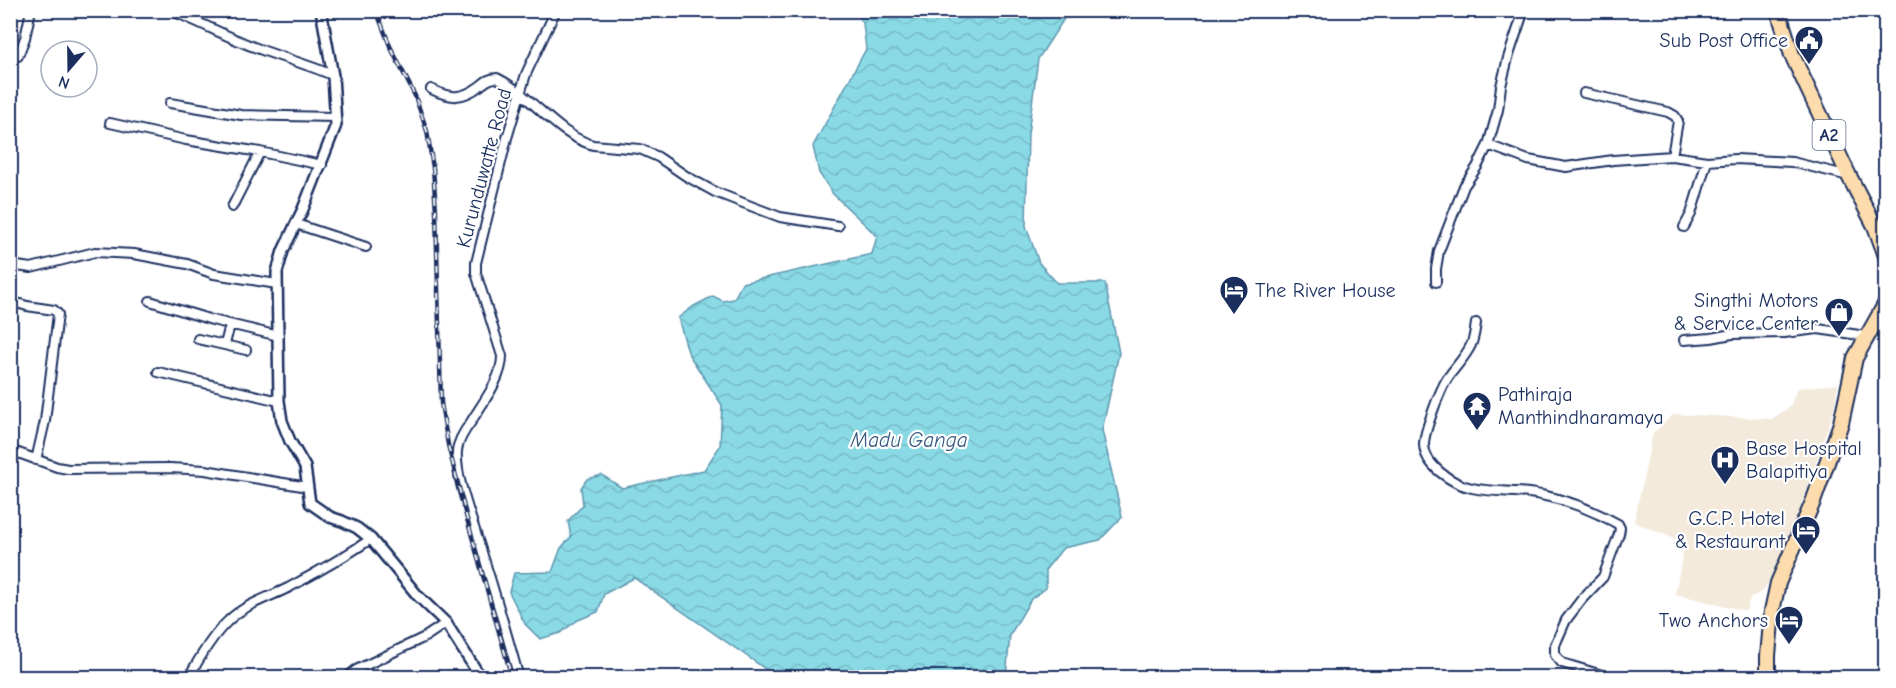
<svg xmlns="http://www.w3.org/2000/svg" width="1896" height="688" viewBox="0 0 1896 688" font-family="'Comic Neue',sans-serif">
<defs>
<pattern id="water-waves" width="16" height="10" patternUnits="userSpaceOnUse" patternTransform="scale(1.5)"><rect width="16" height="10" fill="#8adae5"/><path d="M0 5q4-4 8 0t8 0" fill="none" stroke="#76bbc7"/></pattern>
</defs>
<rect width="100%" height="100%" fill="#fff"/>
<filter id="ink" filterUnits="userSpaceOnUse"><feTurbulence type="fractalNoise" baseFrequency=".0167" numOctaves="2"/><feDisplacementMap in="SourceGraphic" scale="12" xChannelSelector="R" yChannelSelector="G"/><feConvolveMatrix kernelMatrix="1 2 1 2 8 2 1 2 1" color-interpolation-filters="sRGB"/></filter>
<g filter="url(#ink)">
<!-- built -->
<path fill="#f3eadc" d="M 1838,384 L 1834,409 L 1785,554 L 1763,591 L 1750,598 L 1746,611 L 1675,594 L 1685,543 L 1634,522 L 1653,433 L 1674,414 L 1772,419 L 1790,407 L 1797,388 Z"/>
<!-- water -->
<path fill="url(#water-waves)" stroke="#5e96af" stroke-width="1.5" d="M 855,11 L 1069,11 L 1038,59 L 1028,134 L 1026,226 L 1039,263 L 1057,283 L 1105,283 L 1119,353 L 1102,430 L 1122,517 L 1100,540 L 1063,548 L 1046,569 L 1046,588 L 1031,599 L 1010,635 L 1006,677 L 777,677 L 634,578 L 604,594 L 598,612 L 578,620 L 560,633 L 540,639 L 525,624 L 509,592 L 514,573 L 552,572 L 561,548 L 571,537 L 568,521 L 583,505 L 581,488 L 587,479 L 602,475 L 622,488 L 704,470 L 720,446 L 722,405 L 689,355 L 678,318 L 694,306 L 713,296 L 723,301 L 734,299 L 742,283 L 872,254 L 877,236 L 833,194 L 819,173 L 813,146 L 866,49 L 863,23 Z"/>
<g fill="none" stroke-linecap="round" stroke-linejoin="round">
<!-- minor casing -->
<g stroke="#1b2f5e" stroke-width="12">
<path id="minor" d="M 169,10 C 198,21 225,36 254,47 C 279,57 307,64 332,75
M 194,19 L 196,10
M 10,58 L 18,56 L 25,38 L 31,10
M 431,89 C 451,99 462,99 480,86 C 486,81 490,78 497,78 C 532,95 555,134 593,145 L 640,149 L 658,157 L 686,176 L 715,192 L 756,208 L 780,217 L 838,226
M 1584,93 L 1668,112 L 1675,116 L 1678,121 L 1672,156
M 170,103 L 241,115 L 335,117
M 110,123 L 186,140 L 260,152 L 322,165
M 1488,145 L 1528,160 L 1566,167 L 1613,160 L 1672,156 L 1707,161 L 1736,159 L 1792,162 L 1849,176
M 232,207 L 260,152
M 296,224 L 366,247
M 1684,227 L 1691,214 L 1707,161
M 10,265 L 31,268 L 95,252 L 134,254 L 187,264 L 214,274 L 277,284
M 1436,282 L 1436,269 L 1439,251 L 1464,186 L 1477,167 L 1488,145 L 1498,110 L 1501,86 L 1508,58 L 1524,10
M 10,301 L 27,306 L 54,310 L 58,314 L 45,421 L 36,460
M 150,301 L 212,320 L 279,336
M 1476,323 C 1475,330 1474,339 1471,345 C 1465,358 1454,368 1447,379 C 1440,390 1424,432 1424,444 C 1424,466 1453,484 1472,488 C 1495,493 1518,490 1541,495 C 1567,500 1594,511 1618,524 L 1620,528 L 1619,534 L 1603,577 L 1582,599 L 1566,620 L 1555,645 L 1555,655 L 1562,663 L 1612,678
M 198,339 L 246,350
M 1684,340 L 1711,338 L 1732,334 L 1784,333 L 1818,329 L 1866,336
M 225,344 L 230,325
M 158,372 L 279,401
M 10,450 L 57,467 L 68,469 L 170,468 L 205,470 L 308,487
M 188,678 C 200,658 211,637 228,621 C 244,605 267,598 288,588 C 316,573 344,557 371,539
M 346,678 L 356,670 L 425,637 L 446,623
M 519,678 C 506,631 493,586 478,540 C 471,516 455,476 457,451 C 458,440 465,430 471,422 C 483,402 502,379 502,356 L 476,273 L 476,263 L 507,138 L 526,74 L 556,10"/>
</g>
<!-- tertiary casing -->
<g stroke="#1b2f5e" stroke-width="14">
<path id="tertiary" d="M 321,10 L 333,76 L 336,125 L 303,209 L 283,251 L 277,272 L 279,401 L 282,421 L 290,441 L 305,467 L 310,503 L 330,517 L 342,521 L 357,528 L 371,539 L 418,596 L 446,623 L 481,678"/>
</g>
<!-- trunk casing -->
<g stroke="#1b2f5e" stroke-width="18">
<path id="trunk" d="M 1778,10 L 1792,55 L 1849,176 L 1875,226 L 1886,256
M 1768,678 L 1768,656 L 1772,611 L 1778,583 L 1813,502 L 1841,423 L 1855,358 L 1886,303"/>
</g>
<!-- minor -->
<use href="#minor" stroke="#fff" stroke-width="8"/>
<!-- tertiary -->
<use href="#tertiary" stroke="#fff" stroke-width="9"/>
<!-- trunk -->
<use href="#trunk" stroke="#fcdcac" stroke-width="14"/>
<!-- rail casing -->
<g stroke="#1b2f5e" stroke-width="4.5">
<path id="rail" d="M 376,10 L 390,46 L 415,96 L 427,131 L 433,168 L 436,211 L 441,403 L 448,445 L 467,519 L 512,678"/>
</g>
<!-- rail -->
<use href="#rail" stroke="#fff" stroke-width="2" stroke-dasharray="7" stroke-linecap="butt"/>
</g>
</g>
<!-- icons -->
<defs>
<g id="civic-pin" transform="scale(1.5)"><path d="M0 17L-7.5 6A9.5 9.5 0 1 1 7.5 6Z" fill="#1b2f5e" stroke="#fff"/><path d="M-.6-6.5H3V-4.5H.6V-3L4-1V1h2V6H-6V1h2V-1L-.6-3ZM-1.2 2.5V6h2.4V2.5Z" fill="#fff"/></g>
<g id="hotel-pin" transform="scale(1.5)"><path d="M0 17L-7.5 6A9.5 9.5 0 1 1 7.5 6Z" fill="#1b2f5e" stroke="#fff"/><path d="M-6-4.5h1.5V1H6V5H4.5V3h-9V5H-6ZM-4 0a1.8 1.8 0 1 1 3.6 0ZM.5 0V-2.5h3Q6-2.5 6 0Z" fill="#fff"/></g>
<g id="shop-pin" transform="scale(1.5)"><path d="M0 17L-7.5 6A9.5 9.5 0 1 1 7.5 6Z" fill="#1b2f5e" stroke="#fff"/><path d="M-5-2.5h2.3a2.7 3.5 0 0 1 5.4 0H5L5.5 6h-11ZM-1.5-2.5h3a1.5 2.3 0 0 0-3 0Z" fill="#fff"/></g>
<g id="temple-pin" transform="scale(1.5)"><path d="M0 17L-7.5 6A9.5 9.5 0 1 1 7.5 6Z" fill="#1b2f5e" stroke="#fff"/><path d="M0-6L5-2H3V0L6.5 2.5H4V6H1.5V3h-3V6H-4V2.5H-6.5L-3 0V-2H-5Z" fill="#fff"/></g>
<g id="hospital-pin" transform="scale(1.5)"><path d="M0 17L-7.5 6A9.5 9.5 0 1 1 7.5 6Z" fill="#1b2f5e" stroke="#fff"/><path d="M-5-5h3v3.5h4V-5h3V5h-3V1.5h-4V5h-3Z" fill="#fff"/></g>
</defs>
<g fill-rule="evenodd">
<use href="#civic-pin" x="1809" y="40"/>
<use href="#hotel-pin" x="1234" y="290"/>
<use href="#shop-pin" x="1839" y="312"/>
<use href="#temple-pin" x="1477" y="406"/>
<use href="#hospital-pin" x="1725" y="460"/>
<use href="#hotel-pin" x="1806" y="530"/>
<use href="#hotel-pin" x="1789" y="620"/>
</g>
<g text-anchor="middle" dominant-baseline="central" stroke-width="4.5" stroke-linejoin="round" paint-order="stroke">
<!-- shield labels -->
<rect fill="#fff" stroke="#5f6d8e" stroke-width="1.5" x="1812.5" y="120" width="33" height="30" rx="4.5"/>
<g font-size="18" font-weight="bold" fill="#1b2f5e">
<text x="1829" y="135">A2</text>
</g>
<!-- poi labels -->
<g font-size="20" fill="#1b2f5e" stroke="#fff" text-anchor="end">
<text x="1788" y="40">Sub Post Office</text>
<text x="1255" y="290" text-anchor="start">The River House</text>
<text x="1818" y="300">Singthi Motors<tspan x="1818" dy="23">&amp; Service Center</tspan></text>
<text x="1498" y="394" text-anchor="start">Pathiraja<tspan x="1498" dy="23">Manthindharamaya</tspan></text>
<text x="1746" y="448" text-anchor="start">Base Hospital<tspan x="1746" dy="23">Balapitiya</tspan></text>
<text x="1785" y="518">G.C.P. Hotel<tspan x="1785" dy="23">&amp; Restaurant</tspan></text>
<text x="1768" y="620">Two Anchors</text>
</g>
<!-- street labels -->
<g font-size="20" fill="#1b2f5e" stroke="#fff">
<text transform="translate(484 168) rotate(-75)">Kurunduwatte Road</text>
</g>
<!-- water labels -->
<g font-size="21" font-style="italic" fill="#375a80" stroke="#fff">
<text x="909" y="440">Madu Ganga</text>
</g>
</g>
<!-- margin -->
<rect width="1896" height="688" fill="none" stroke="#fff" stroke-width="36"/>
<rect x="18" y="18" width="1860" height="652" fill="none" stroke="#1b2f5e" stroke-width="2" filter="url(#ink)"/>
<!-- north arrow -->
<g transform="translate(69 69) rotate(200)"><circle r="28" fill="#ffffff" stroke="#a4acbf" stroke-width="1.5"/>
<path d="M0-4.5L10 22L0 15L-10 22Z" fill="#1b2f5e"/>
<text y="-9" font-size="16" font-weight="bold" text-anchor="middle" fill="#1b2f5e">N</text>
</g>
</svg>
